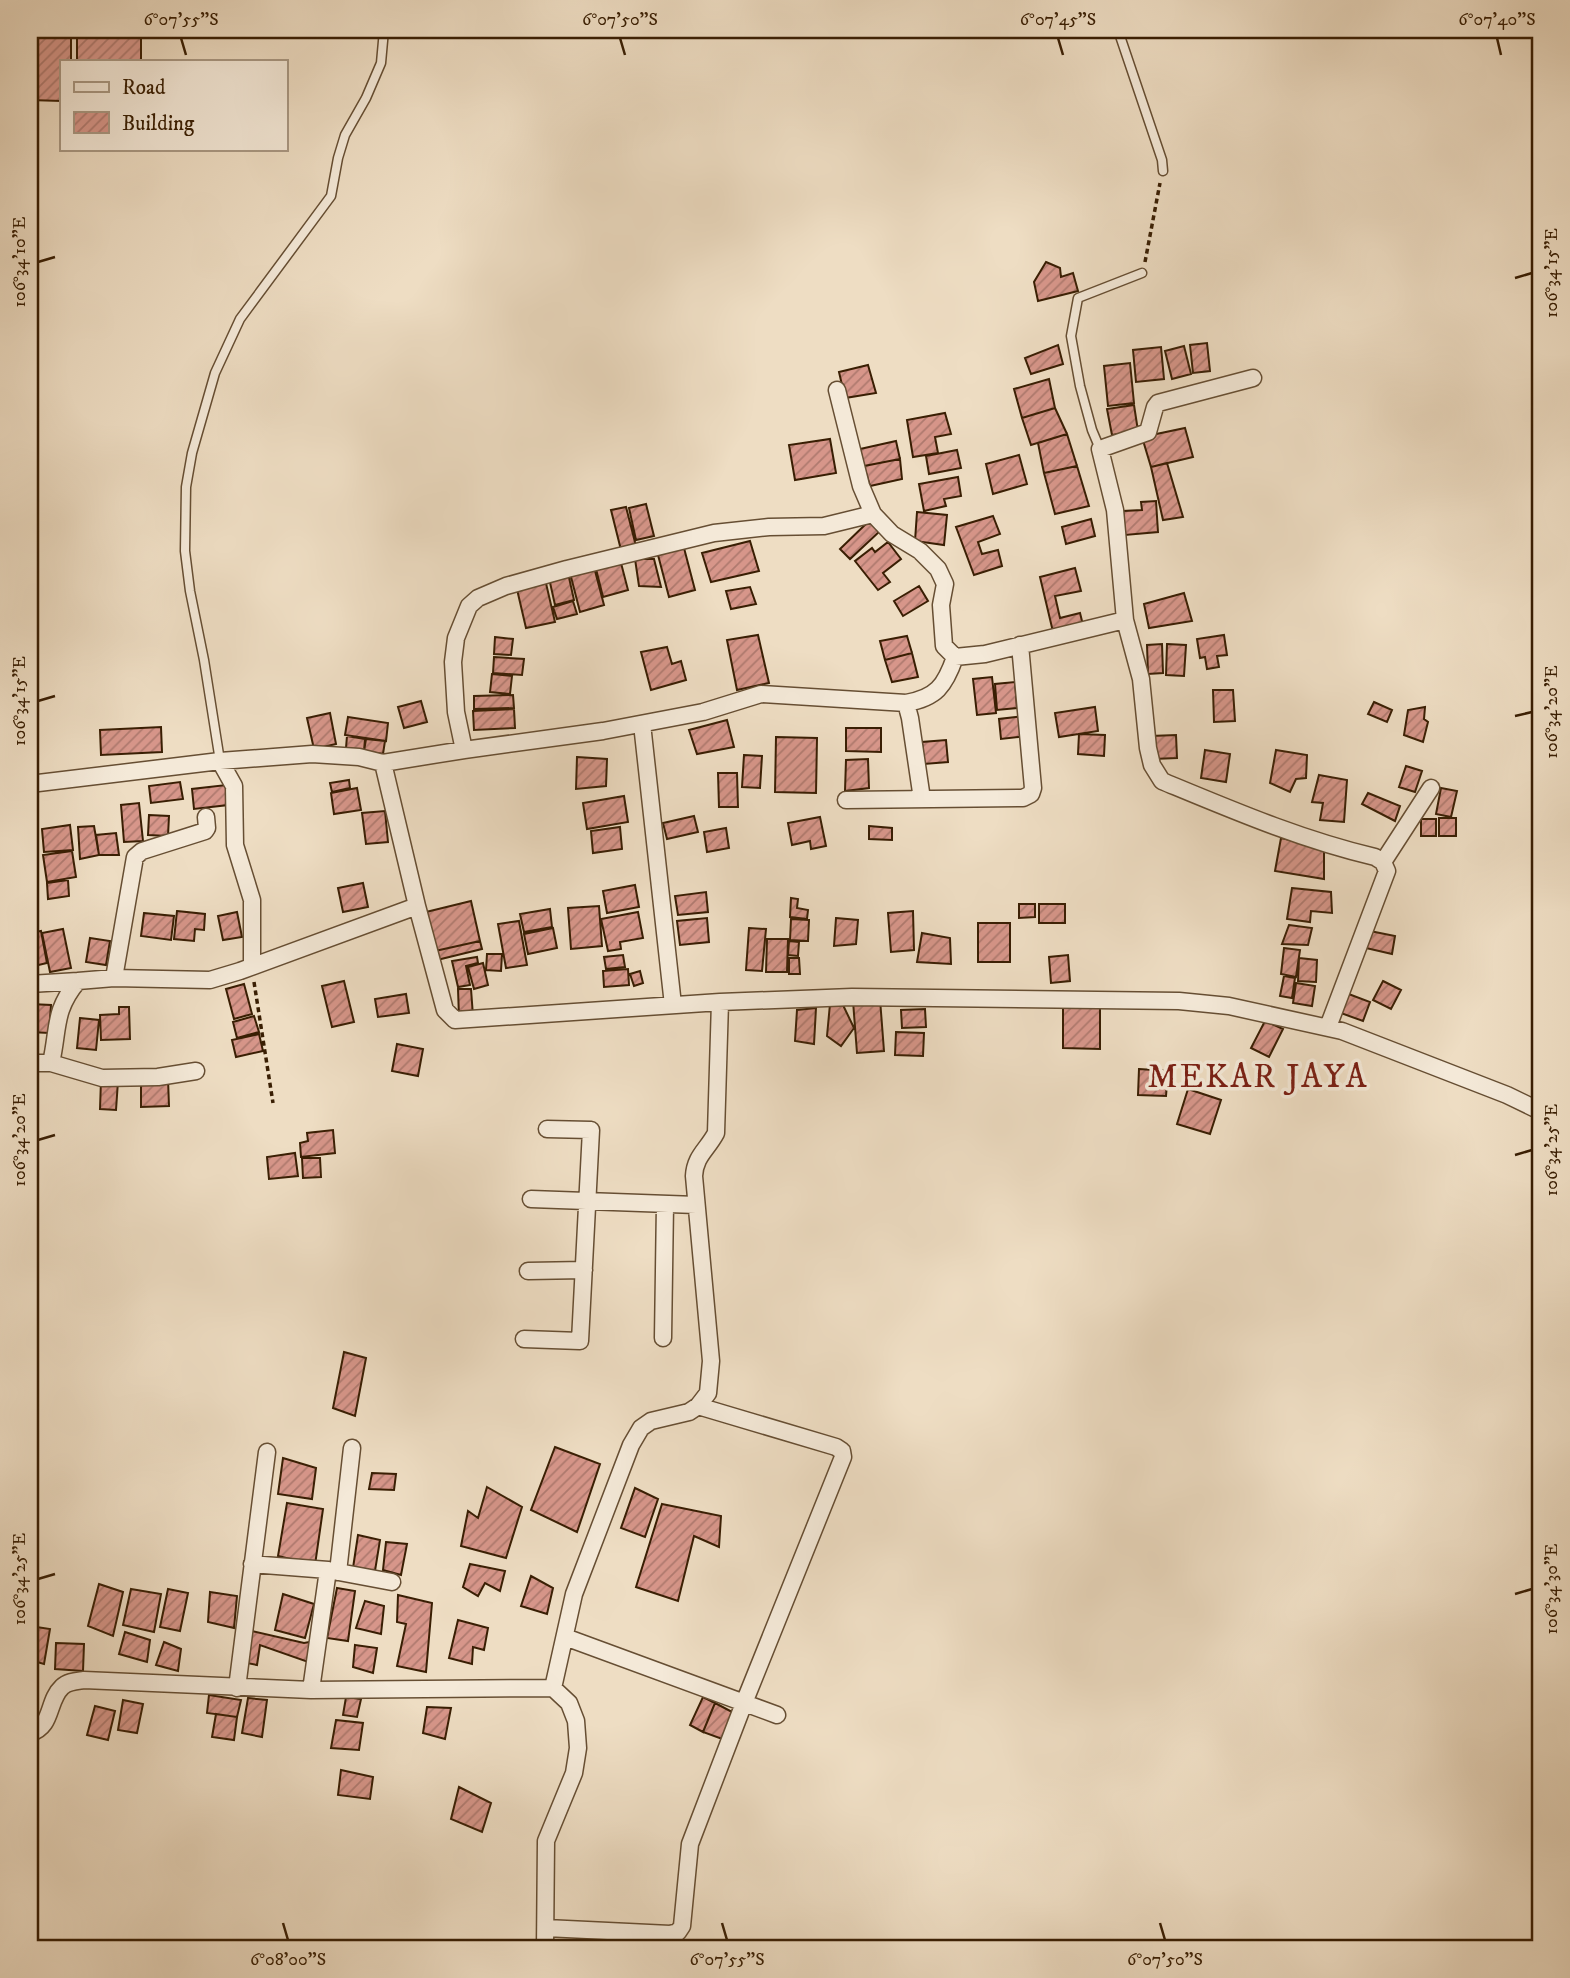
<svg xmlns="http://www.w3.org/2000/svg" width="1570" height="1978" viewBox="0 0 1570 1978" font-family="'IM FELL DW Pica',serif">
<defs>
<pattern id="building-hatch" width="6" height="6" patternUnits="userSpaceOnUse" patternTransform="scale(1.75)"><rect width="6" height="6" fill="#d7968a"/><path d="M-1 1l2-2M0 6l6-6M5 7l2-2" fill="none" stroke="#af7a6f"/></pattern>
</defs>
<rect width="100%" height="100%" fill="#eeddc3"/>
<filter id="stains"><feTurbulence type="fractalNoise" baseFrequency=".00286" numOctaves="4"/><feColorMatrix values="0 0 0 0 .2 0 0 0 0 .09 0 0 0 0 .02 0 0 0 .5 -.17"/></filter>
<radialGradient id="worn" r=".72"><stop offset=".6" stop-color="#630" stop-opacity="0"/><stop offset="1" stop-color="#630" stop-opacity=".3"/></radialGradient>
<!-- building -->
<path fill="url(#building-hatch)" stroke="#391e03" stroke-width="2" d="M 30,30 L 71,30 L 71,61 L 61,61 L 61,101 L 30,100 Z
M 77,30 L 141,30 L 141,61 L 77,61 Z
M 1046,262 L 1060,268 L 1061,277 L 1073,273 L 1078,291 L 1038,301 L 1034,282 Z
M 1207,343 L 1210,371 L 1193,373 L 1190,345 Z
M 1058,345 L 1063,364 L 1031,374 L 1025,358 Z
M 1184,346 L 1191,374 L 1172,379 L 1165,351 Z
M 1161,347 L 1164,379 L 1136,382 L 1133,350 Z
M 1130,363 L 1134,403 L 1108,406 L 1104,366 Z
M 868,365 L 876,393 L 845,398 L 839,372 Z
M 1049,379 L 1055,408 L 1022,418 L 1014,389 Z
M 1134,405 L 1138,431 L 1112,435 L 1107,409 Z
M 1055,408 L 1067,434 L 1031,445 L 1022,418 Z
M 945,413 L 951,434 L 935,437 L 938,453 L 913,457 L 907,420 Z
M 1185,428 L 1193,457 L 1151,467 L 1142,437 Z
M 1067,434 L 1077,466 L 1044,473 L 1038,443 Z
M 830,439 L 836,473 L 795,480 L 789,445 Z
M 896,441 L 900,459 L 864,466 L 860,449 Z
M 957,450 L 961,468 L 929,474 L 926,456 Z
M 1019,455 L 1027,484 L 993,494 L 986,464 Z
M 900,459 L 902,479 L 870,486 L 864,466 Z
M 1167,463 L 1183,517 L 1163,520 L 1151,467 Z
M 1077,466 L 1089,506 L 1055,514 L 1044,473 Z
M 958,477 L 961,496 L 944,499 L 946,506 L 924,511 L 919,484 Z
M 1156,501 L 1158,532 L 1125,535 L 1123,511 L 1142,510 L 1141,502 Z
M 646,504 L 654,536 L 636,540 L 629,508 Z
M 626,507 L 636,546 L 621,550 L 611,510 Z
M 917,512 L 947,515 L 944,545 L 915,541 Z
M 993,516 L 1000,534 L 978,542 L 982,554 L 998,550 L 1002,566 L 974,575 L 956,527 Z
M 1091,519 L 1095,536 L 1066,544 L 1062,527 Z
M 870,520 L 880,531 L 850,559 L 840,549 Z
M 750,541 L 759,571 L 711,582 L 702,553 Z
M 888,542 L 901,559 L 883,573 L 890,582 L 878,590 L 855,561 L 872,548 L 875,552 Z
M 684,548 L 695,590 L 669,597 L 658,555 Z
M 635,559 L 654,559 L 661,587 L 639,586 Z
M 621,563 L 628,590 L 603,597 L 596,569 Z
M 594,567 L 604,605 L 580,612 L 570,573 Z
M 1075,568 L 1081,591 L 1055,596 L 1060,618 L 1080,613 L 1084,629 L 1054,636 L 1040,577 Z
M 568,573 L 574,600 L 555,605 L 549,578 Z
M 545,579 L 555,622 L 526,628 L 516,585 Z
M 919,586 L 928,601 L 903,616 L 894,601 Z
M 750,587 L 756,604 L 731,609 L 726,591 Z
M 1184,593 L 1192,621 L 1149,628 L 1144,604 Z
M 573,601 L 577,614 L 557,619 L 553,607 Z
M 758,635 L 769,683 L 737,690 L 727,640 Z
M 1224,635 L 1227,655 L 1217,656 L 1219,667 L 1207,669 L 1205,657 L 1200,658 L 1197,639 Z
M 907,636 L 912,653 L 885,660 L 880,641 Z
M 495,637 L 513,639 L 511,655 L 494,654 Z
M 1162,644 L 1163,673 L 1148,674 L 1147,645 Z
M 1167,644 L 1186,645 L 1184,676 L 1166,675 Z
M 667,647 L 672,664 L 681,661 L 686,680 L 651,690 L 641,652 Z
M 912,653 L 918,677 L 892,682 L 885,660 Z
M 494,657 L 524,659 L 522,675 L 493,673 Z
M 492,674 L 512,676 L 510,694 L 490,692 Z
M 992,677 L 996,713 L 977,715 L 973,679 Z
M 1015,682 L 1017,708 L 997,710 L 995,684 Z
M 1213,690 L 1233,690 L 1235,721 L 1214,722 Z
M 513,695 L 514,708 L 474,709 L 474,696 Z
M 421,701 L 427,722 L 404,728 L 398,707 Z
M 1374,702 L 1392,710 L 1387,722 L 1368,714 Z
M 1095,707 L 1098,731 L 1059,737 L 1055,713 Z
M 1425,707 L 1424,719 L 1428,722 L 1423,742 L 1404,735 L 1408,710 Z
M 514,709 L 515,728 L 474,730 L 473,711 Z
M 330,713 L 336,744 L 314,749 L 307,718 Z
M 1025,716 L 1027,736 L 1001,739 L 999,719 Z
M 348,717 L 388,723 L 386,741 L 345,735 Z
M 727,720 L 734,747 L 697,754 L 689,730 Z
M 161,727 L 162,752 L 101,755 L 100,730 Z
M 846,728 L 881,728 L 881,752 L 846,751 Z
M 1079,734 L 1105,735 L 1104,756 L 1078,754 Z
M 1176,735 L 1177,758 L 1153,759 L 1151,736 Z
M 347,736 L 365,739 L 364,751 L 346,748 Z
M 776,737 L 817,738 L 816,793 L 775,792 Z
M 366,739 L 385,741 L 383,754 L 364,751 Z
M 946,740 L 948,762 L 924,764 L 922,742 Z
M 1205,750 L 1230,754 L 1226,782 L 1201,778 Z
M 1276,750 L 1307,755 L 1306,778 L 1296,779 L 1290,792 L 1270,783 Z
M 744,755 L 762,756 L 760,788 L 742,787 Z
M 577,757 L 607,759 L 606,786 L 576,789 Z
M 868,759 L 869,788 L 845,791 L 846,760 Z
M 1406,766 L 1422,771 L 1415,792 L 1399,787 Z
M 718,773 L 737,773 L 738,807 L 719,807 Z
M 1319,775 L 1347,780 L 1344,822 L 1320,820 L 1323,803 L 1312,802 Z
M 349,780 L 350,788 L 332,792 L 330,783 Z
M 180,782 L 183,799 L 151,803 L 149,786 Z
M 226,785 L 228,805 L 194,809 L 192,789 Z
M 357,788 L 361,810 L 334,814 L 331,793 Z
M 1441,788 L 1457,791 L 1451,817 L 1436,814 Z
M 1368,793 L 1400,806 L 1395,821 L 1362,804 Z
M 624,796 L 628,822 L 587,829 L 583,803 Z
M 139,803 L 143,841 L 124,842 L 121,805 Z
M 385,811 L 388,842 L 366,844 L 362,813 Z
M 149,815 L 169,816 L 168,836 L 148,835 Z
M 694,816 L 698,832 L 667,839 L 663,823 Z
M 820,817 L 826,846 L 811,849 L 810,841 L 792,845 L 788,823 Z
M 1439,818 L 1456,818 L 1456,836 L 1439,836 Z
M 1421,819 L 1436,819 L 1436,836 L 1421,836 Z
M 70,825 L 73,850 L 44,852 L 42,829 Z
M 94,826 L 99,855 L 80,859 L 78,827 Z
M 869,826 L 892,828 L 892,840 L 869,839 Z
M 620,827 L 622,849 L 593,853 L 591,831 Z
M 726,828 L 729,848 L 707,852 L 704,832 Z
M 116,833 L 119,855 L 99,855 L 96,835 Z
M 1281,838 L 1324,847 L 1324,879 L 1275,871 Z
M 72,851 L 76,877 L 47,882 L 43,855 Z
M 68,880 L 69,896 L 48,899 L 47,883 Z
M 363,883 L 368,907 L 343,912 L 338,888 Z
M 635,885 L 639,907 L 607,913 L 603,891 Z
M 1292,888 L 1331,892 L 1332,913 L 1311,911 L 1310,922 L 1287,919 Z
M 706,892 L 708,912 L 678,915 L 675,896 Z
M 791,898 L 798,899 L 797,908 L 808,910 L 807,919 L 790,917 Z
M 471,901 L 480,941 L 435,951 L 426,912 Z
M 1019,904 L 1035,904 L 1035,917 L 1019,918 Z
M 1039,904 L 1065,904 L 1065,923 L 1039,923 Z
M 599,906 L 602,946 L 571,949 L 568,908 Z
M 550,909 L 552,927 L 524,932 L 520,914 Z
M 177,911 L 205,914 L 204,930 L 195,929 L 194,941 L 174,939 Z
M 913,911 L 914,950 L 891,952 L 888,913 Z
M 237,912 L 242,937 L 223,940 L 218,916 Z
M 638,912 L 643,938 L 620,942 L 621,949 L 608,951 L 601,919 Z
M 144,913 L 174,916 L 171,940 L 141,936 Z
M 707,918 L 709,942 L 680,945 L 677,921 Z
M 836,918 L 858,920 L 856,944 L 834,946 Z
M 791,919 L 809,920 L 808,941 L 790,940 Z
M 519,921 L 527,965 L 506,968 L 498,924 Z
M 978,923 L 1010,923 L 1010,962 L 978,962 Z
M 1289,925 L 1312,928 L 1308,945 L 1282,944 Z
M 553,928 L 557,948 L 528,954 L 524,934 Z
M 749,928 L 766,929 L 762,971 L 746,970 Z
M 63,929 L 71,968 L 50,972 L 42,933 Z
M 41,931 L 47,963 L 30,967 L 30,933 Z
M 1370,931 L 1395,936 L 1392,954 L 1366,948 Z
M 922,933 L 950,938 L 951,964 L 917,962 Z
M 90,938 L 110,941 L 106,965 L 86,962 Z
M 767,939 L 788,939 L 787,972 L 766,972 Z
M 480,941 L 482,949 L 437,960 L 435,951 Z
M 789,941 L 799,942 L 798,956 L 788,955 Z
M 1284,948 L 1300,950 L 1296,977 L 1281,974 Z
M 487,954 L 502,954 L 501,971 L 486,970 Z
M 623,955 L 625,967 L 606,969 L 604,957 Z
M 1068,955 L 1070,981 L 1051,983 L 1049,957 Z
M 477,957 L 478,963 L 466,966 L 470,985 L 458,987 L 452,961 Z
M 789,958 L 799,958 L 800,974 L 789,974 Z
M 1299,958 L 1317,960 L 1316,982 L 1298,981 Z
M 483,963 L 488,985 L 474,989 L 468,967 Z
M 628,969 L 629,985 L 604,987 L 603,971 Z
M 640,971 L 643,983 L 634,986 L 630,974 Z
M 1284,976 L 1295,978 L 1292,998 L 1280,996 Z
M 344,981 L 354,1022 L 332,1027 L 322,986 Z
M 1383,981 L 1401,990 L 1391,1009 L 1373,1000 Z
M 1296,983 L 1315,986 L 1312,1006 L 1293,1003 Z
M 244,984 L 252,1014 L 234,1019 L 226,989 Z
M 458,989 L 471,989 L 473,1016 L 459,1017 Z
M 1346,993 L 1370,1002 L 1363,1021 L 1338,1012 Z
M 406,994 L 409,1013 L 378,1017 L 375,999 Z
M 880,999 L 884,1051 L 857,1053 L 853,1001 Z
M 842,1003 L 854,1028 L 841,1046 L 827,1036 L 830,1004 Z
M 30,1004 L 51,1005 L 49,1033 L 30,1032 Z
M 1063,1006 L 1100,1006 L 1100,1049 L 1063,1048 Z
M 119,1007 L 129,1007 L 130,1039 L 101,1040 L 100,1015 L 119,1014 Z
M 816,1008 L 814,1044 L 795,1041 L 797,1010 Z
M 925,1009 L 926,1027 L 902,1028 L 901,1010 Z
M 254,1016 L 259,1032 L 237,1038 L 233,1022 Z
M 80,1018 L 99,1020 L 96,1050 L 77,1048 Z
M 1265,1021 L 1283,1029 L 1269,1057 L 1251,1048 Z
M 896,1032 L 924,1033 L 923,1056 L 895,1055 Z
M 259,1034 L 263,1051 L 236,1057 L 232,1040 Z
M 397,1044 L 423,1049 L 418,1076 L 392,1071 Z
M 1139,1069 L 1168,1071 L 1166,1096 L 1138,1095 Z
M 168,1079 L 169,1106 L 141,1107 L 141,1080 Z
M 101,1080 L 118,1081 L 116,1110 L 100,1109 Z
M 1188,1089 L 1221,1100 L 1210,1134 L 1177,1124 Z
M 333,1130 L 335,1153 L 301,1157 L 300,1143 L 308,1141 L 307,1133 Z
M 295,1153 L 298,1176 L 269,1179 L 267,1157 Z
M 302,1158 L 320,1158 L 321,1177 L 303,1178 Z
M 344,1352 L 366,1358 L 355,1416 L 333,1408 Z
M 555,1447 L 600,1464 L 577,1532 L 531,1510 Z
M 283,1458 L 316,1468 L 312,1499 L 278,1494 Z
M 372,1473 L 396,1474 L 394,1490 L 369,1489 Z
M 487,1487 L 522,1507 L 506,1558 L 461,1546 L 468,1511 L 478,1518 Z
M 635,1488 L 658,1499 L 645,1537 L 621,1528 Z
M 287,1503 L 323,1509 L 315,1565 L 278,1556 Z
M 662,1504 L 721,1516 L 719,1547 L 694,1536 L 678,1601 L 636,1587 Z
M 358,1535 L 380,1540 L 375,1571 L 353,1568 Z
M 386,1542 L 407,1544 L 401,1575 L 383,1570 Z
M 470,1564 L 505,1571 L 500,1591 L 485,1583 L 478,1596 L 463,1587 Z
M 531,1576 L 553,1588 L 547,1614 L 521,1606 Z
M 99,1584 L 123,1592 L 113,1636 L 88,1626 Z
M 337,1588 L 355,1591 L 348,1641 L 327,1638 Z
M 131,1589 L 161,1594 L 154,1632 L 123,1625 Z
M 168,1589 L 188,1593 L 180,1631 L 160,1627 Z
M 210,1592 L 237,1596 L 234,1628 L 208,1622 Z
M 283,1594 L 314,1604 L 305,1638 L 275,1630 Z
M 398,1595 L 432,1603 L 426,1672 L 397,1666 L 406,1624 L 397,1622 Z
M 365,1601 L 384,1606 L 381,1634 L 356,1628 Z
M 458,1620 L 488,1628 L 484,1650 L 473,1647 L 472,1664 L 449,1658 Z
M 30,1626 L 50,1629 L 44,1664 L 30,1660 Z
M 252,1631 L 304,1643 L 315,1641 L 311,1663 L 260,1645 L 257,1665 L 242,1662 Z
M 125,1632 L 150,1640 L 147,1662 L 119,1654 Z
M 164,1642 L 181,1649 L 178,1671 L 156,1665 Z
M 56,1643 L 84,1644 L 83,1671 L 55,1669 Z
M 355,1645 L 377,1648 L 373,1673 L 353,1667 Z
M 209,1695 L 241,1700 L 237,1717 L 207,1713 Z
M 346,1697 L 361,1699 L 357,1717 L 343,1715 Z
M 703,1697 L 715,1703 L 703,1732 L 690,1725 Z
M 248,1698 L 267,1700 L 262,1737 L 242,1733 Z
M 123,1700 L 143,1704 L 137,1733 L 118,1730 Z
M 715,1703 L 736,1714 L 725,1740 L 703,1732 Z
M 95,1706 L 115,1711 L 108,1740 L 87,1735 Z
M 427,1707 L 451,1708 L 445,1739 L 423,1733 Z
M 216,1714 L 237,1717 L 234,1740 L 212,1737 Z
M 336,1720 L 363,1723 L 359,1750 L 331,1748 Z
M 341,1770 L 373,1777 L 370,1799 L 338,1795 Z
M 459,1787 L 491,1803 L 482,1832 L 451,1819 Z
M 30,1800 L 34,1800 L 33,1813 L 30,1813 Z"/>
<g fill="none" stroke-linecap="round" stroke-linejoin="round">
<!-- lane casing -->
<g stroke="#664e33" stroke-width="11">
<path id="lane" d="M 1118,30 L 1162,160 L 1163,171
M 1100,449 L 1092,430 L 1080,386 L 1071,336 L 1078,298 L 1142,273
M 220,761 L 204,660 L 190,591 L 185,551 L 186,487 L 192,453 L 215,373 L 240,319 L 331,196 L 338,158 L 345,135 L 366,98 L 381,63 L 384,30"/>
</g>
<!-- street casing -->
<g stroke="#664e33" stroke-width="19">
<path id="street" d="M 1253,378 L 1158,403 L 1155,407 L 1148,432 L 1100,449 L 1115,510 L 1125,620 L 1141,679 L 1148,748 L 1152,765 L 1162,781 C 1232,810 1302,840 1375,857 L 1383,862 L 1387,871 L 1328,1027
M 837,390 L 861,486 L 873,514 L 892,534 L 920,551 L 938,569 L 945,584 L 941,605 L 944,646 L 955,657 L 985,654 L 1125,620
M 906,703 C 936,698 945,686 955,657
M 642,724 L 673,1005
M 464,750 L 603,731 L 703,712 L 761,694 L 906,703 L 910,718 L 922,799
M 220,761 L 234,786 L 235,845 L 252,900 L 252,966
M 383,763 L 417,906
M 30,784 L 220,761 L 312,754 L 359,757 L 383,763 L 464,750 L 456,712 L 453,662 L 456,638 L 469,606 L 478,598 L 506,586 L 567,569 L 714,533 L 769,527 L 824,526 L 873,514
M 846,800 L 1023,798 L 1031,794 L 1033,788 L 1020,645
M 1383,862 L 1431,788
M 114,978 L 135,857 L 142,851 L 205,831 L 207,828 L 206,817
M 30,984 L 78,981
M 30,1063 L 51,1063 L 102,1078 L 158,1077 L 196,1071
M 51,1063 C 59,1028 53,1011 78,981 L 114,978 L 210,980 L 240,971 L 417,906 L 445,1010 L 455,1020 L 720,1002 L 852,997 L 1179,1001 L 1229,1006 L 1342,1031 L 1507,1095 L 1540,1111
M 531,1199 L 696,1205
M 528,1271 L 584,1270
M 663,1338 L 665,1204
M 524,1339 L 580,1341 L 591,1130 L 547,1129
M 252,1564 L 328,1570 L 392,1582
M 338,1572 L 352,1448
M 565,1637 L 777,1715
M 237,1688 L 267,1452
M 553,1688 L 574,1594 L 631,1445 L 641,1428 L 651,1421 L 689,1412 L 698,1406 L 708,1393 L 711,1361 L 694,1176 C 695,1156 707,1150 716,1133 L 720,1002
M 311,1690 L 328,1570
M 30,1733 C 53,1727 47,1701 62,1687 C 68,1681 77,1681 84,1680 L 311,1690 L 553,1688 L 569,1703 L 576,1721 L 578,1748 L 574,1773 L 546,1841 L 545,1948
M 546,1928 L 670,1934 L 678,1932 L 682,1926 L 690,1844 L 744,1703 L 843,1457 L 842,1451 L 836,1447 L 698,1406"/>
</g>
<!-- path -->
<path stroke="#391e03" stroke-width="3.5" stroke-dasharray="5 3.5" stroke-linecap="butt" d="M 1145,262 L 1160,183
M 254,982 L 273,1103"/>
<!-- lane -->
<use href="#lane" stroke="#f4e9d8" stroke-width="8"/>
<!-- street -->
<use href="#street" stroke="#f4e9d8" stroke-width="16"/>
</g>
<!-- ticks -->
<path fill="none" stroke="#391e03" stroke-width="2.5" d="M 181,38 L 186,55M 620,38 L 625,55M 1058,38 L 1063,55M 1497,38 L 1501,55M 38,262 L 55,257M 1515,278 L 1532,273M 38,701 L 55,696M 1515,716 L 1532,712M 38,1140 L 55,1135M 1515,1155 L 1532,1150M 38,1579 L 55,1574M 1515,1594 L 1532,1589M 283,1923 L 288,1940M 722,1923 L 727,1940M 1160,1923 L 1165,1940"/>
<g text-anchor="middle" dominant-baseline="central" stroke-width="7" stroke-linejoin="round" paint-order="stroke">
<!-- quarter labels -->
<g font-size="33" letter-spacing="2" fill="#7a1f14" stroke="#f4e9d8">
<text x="1258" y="1077">MEKAR JAYA</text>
</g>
</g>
<!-- margin -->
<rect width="1570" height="1978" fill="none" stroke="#eeddc3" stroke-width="77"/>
<!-- legend -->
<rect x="60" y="60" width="228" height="91" fill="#f4e9d8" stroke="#a99883" stroke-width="2"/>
<rect x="74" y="82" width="35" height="10" fill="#f4e9d8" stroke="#a99883" stroke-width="2"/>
<text x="122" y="94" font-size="21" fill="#391e03">Road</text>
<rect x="74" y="112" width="35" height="21" fill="url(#building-hatch)" stroke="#a99883" stroke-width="2"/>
<text x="122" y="130" font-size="21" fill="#391e03">Building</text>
<rect x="38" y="38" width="1494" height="1902" fill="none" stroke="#391e03" stroke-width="2.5"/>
<g font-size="18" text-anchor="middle" fill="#391e03">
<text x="181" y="25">6°07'55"S</text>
<text x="620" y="25">6°07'50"S</text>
<text x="1058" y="25">6°07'45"S</text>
<text x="1497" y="25">6°07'40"S</text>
<text transform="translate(19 262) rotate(-90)" y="6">106°34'10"E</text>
<text transform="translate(1551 273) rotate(-90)" y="6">106°34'15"E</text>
<text transform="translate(19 701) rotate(-90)" y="6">106°34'15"E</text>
<text transform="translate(1551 712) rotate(-90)" y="6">106°34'20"E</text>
<text transform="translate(19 1140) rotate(-90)" y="6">106°34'20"E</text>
<text transform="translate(1551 1150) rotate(-90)" y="6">106°34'25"E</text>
<text transform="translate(19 1579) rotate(-90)" y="6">106°34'25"E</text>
<text transform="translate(1551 1589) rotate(-90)" y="6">106°34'30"E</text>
<text x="288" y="1965">6°08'00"S</text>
<text x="727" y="1965">6°07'55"S</text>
<text x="1165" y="1965">6°07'50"S</text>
</g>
<rect width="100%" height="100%" filter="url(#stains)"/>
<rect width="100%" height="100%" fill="url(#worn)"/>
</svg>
